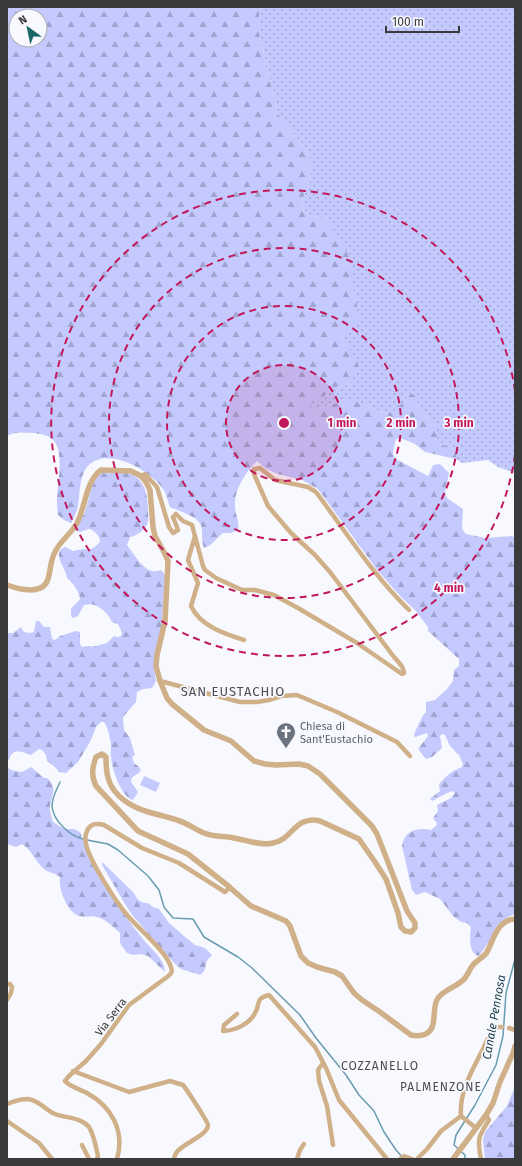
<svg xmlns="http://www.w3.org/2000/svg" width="522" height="1166" viewBox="0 0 522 1166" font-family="'Fira Sans',sans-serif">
<defs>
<pattern id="grass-dots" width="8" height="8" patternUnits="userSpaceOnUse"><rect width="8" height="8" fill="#c4c9fe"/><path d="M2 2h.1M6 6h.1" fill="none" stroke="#a0a4cf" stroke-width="1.8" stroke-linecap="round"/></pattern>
<pattern id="forest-firs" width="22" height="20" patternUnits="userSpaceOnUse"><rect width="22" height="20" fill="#c4c9fe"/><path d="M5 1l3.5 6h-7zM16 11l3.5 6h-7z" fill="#a0a4cf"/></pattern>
</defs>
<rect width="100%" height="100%" fill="#f8f9fe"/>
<!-- grass -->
<path fill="url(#grass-dots)" d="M 259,7 L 515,7 L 515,473 L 498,467 L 488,460 L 462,463 L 456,459 L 457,452 L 452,447 L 439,444 L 436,438 L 436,426 L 422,413 L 410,394 L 397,410 L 386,414 L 356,401 L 343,401 L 313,410 L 309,405 L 336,388 L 349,384 L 357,363 L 341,336 L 327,219 L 313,217 L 302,210 L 303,197 L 309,187 L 311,161 L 306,150 L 278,114 L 259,32 Z"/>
<!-- forest -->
<path fill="url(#forest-firs)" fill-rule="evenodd" d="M 7,7 L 259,7 L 259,32 L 278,114 L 306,150 L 311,161 L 309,187 L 303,197 L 302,210 L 313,217 L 327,219 L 348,254 L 359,318 L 341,336 L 358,363 L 357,373 L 349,384 L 336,388 L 310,405 L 313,410 L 343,401 L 356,401 L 386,414 L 397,409 L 410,394 L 417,395 C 418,401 418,408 422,413 C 429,422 442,424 436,438 L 439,444 L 452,447 L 457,452 L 456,459 L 425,452 L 415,444 L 403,439 L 396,439 L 393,452 L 394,458 L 428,476 L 433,465 L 440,464 L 449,473 L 445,492 L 447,498 L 463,509 L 462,529 L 466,534 L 485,538 L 512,536 L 515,538 L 515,914 C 491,923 494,941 478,956 C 468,951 470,937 471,927 L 467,923 L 461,922 L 453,916 L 440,899 L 425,892 L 416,895 L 412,890 L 402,846 C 404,831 417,827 431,830 L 436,826 L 437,823 L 433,818 L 438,811 L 437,805 L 451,798 L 455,793 L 453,791 L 447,793 L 432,801 L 430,799 L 440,791 L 439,785 C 445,776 452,771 462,767 L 463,764 L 459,755 L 450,746 L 445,735 L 442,734 L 440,736 L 442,748 L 432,757 L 426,759 L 418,749 L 428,736 L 427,733 L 415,737 L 414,734 L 422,717 L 426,712 L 426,702 L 435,700 L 447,689 L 453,681 L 454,670 L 459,666 L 459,659 L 428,631 L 428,627 L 415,610 L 401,597 L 378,571 L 318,489 L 302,480 L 278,474 L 266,469 L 257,461 C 246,472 234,489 235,506 C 235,516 240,520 238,530 L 231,533 L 223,533 C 215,539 213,545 204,548 C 201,541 203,532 201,525 C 196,515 180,512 170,507 C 168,502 167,497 165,492 C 154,471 105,444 87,467 C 79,477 80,494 78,506 C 77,512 74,517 71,523 L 64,520 L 58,515 C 57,509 57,503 57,496 C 58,482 64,453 54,441 C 49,435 42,434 34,433 C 25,433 15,431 7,436 ZM 16,16 L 40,16 L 40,40 L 16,40 Z
M 102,473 C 112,474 124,471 133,475 C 147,483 148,499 148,513 C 148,516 149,520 148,522 C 146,530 136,536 130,537 L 127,545 C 135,555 146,577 161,570 L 165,575 L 162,624 L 154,668 L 156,681 L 152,688 L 143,689 L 137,692 L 136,702 L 123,717 L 124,730 L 130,738 L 135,755 L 132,757 L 134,763 L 139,767 L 141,770 L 139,773 C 125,780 133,783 138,792 L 133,800 C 121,797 112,769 111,757 C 110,753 111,749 111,745 C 111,740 107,725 104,722 L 101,722 L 96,727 L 90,742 L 78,762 L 66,773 L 59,772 L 55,767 L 47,761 L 46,755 L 42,750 L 39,749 L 31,755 C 25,754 17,748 12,754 C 10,756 9,760 7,763 L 7,633 L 13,633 L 21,627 L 24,632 L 30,633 L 34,632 L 36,621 L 39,621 L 44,627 L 50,627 L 52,639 L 55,640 L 60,636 L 76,631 L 80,632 L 80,644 L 82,647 L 89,646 L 92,647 L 107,643 L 114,636 L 118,637 L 121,636 L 122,633 L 118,624 L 112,622 C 109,614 100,606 91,604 C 89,604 87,605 84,605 L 78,616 L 72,618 L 71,615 L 71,609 L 80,599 C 79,591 73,583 67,578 C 67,569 50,553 65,547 L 73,551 L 83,549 L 89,550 L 95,547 L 100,542 C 100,536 94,530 89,529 L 80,532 L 77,531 C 76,525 82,520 84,514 C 90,500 89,483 102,473 Z
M 7,765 L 9,769 L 15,771 L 22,772 L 31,767 L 44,778 L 47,778 C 60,789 49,798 50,809 C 50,813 52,818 53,822 L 64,829 L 74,829 L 80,832 L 83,841 C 102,875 118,910 143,939 C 151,949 165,959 165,972 L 148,956 L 142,954 L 133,955 L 127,953 L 120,943 L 120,933 C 114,928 108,921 100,918 C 91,914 87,918 79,916 C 67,912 58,888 60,877 C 55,873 50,873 45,870 C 36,863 32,850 22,844 L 16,847 L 7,844 Z
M 102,862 L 133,892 L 138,900 L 144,903 L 148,903 L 153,907 L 159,909 L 169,923 L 184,936 L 195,945 L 205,948 L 212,955 C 210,957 207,960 206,963 C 205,969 205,972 200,975 L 181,969 L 174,963 L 133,916 L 125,904 L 102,865 Z
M 515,1077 L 515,1159 L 485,1159 L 483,1140 L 485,1132 L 507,1106 L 514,1089 Z"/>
<!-- garden -->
<path fill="#c4c9fe" d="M 144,776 L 160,783 L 156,792 L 140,785 Z"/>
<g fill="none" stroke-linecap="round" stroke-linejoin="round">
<!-- stream -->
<path stroke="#679daf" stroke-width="1.5" d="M 60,782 C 57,789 52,797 52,806 C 53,821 70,836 83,839
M 87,840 L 108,844 L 118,850 L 148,876 L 159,890 L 164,907 L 173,918 L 193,919 L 204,937 L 238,957 L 252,968 L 300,1015 L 316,1038 L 346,1075 L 359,1095 L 374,1111 L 384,1132 L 396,1150 L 404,1159
M 465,1159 L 465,1155 L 454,1145 L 456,1135 L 475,1105 L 496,1065 L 503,1036 L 506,993 L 515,959"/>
<!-- minor -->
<path stroke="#d0b088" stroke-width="4.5" d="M 141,476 L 145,474 L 157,487 L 169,527 L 173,533 L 178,530 L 173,517 L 176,514 L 183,521 L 192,525 L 203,566 L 205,570 L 216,578 L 242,590 L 255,590 L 274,595 L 298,608 L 357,643 L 402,674 L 404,673 C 404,666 398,662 394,657 L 330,572 L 315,555 L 291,533 L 268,506 L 254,474 L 254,469 L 260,468 L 275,480 L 308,487 L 316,492 C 346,532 373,575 409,610
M 195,536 L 188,560 L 198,583 L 191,606 C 200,626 225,634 244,640
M 160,681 L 240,702 L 257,702 L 269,700 L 281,696 L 297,695 L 337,712 L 397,742 L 410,756
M 7,984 L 10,984 L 12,987 L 11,993 L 7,1000
M 237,1014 L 224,1025 L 223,1031 C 234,1031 250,1024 255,1013 C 261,1004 254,999 269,995 L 315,1047 L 326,1068 L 339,1100 L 387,1159
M 509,1028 L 515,1030
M 323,1063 L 318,1070 L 319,1081 L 327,1106 L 333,1145
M 73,1071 L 129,1092 L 170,1081 L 183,1085 C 187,1090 208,1122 208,1125 C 208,1136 181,1144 176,1153 C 175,1155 174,1157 174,1159
M 7,1104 C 14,1101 21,1099 28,1099 C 39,1100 45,1110 55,1114 C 65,1118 81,1117 89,1127 C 94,1135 96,1147 98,1156 L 97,1159
M 7,1121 L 39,1143 L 52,1159
M 476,1128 L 461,1116 C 459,1092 472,1071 482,1051 C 487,1041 488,1035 497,1027 L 502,1027
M 82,1145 L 89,1159
M 117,1159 C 125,1131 112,1107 87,1093 C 80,1089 70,1087 65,1081 L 69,1076 L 86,1061 L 101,1044 L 129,1005 L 167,977 C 171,974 173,972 171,967 C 166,951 139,929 127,915 C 116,902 89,860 86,844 C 85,840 85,835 87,831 C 90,823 97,823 104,825 L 142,848 L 179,863 L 225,892 L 230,887
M 297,1159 L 300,1150 L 304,1144
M 400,1159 L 404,1156 L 412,1159
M 417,1159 L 427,1149 L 441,1131 L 461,1116
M 481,1159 C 477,1139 478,1137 489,1120 L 486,1115"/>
<!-- tertiary -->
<path stroke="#d0b088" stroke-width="5.5" d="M 7,585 C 18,589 43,596 48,579 C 51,570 50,561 55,552 C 60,541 71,534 77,523 C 86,506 85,482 101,470 L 131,471 L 141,476 L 146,482 L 150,490 L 153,527 L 155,536 L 164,552 L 168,561 L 165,621 L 157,655 L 156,666 L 160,681 L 167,698 L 172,704 L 204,730 L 231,741 L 254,761 L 265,764 L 276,765 L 299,764 L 308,766 L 320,774 L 372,826 L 377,834 L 407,911 L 415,923 L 415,928 L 411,932 L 405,931 L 401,927 L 398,913 L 386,879 L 375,862 L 359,839 L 320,821 C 295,815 292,840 273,843 C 260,846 247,840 234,838 C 225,836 213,837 204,833 C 195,829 187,823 177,820 C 156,813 136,812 119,796 C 107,784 106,772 106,757 L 102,754 L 96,757 C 92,768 91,775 96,786 L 138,831 L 188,854 L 227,885 L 251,906 L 286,921 L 290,926 L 301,956 L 308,963 L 317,967 L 335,972 L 342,976 L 354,993 L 362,1000 L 380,1012 L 411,1035 C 415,1036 418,1036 423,1035 C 440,1030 430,1009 438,998 C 445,989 456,987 463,980 C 468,976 469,969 473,965 C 477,960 484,957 487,952 C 494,939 497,920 515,919
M 453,1159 L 486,1115 L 493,1103 L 500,1082 L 513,1053 L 515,1046"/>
</g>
<!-- distance rings -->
<circle cx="284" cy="423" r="58" fill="#c2185b" fill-opacity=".12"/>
<g fill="none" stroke="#c2185b" stroke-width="2" stroke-dasharray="7 5">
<circle cx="284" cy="423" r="58"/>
<circle cx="284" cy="423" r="117"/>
<circle cx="284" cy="423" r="175"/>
<path d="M515 455A233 233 0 1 1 515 391"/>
</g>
<!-- icons -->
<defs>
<g id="church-pin" transform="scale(1)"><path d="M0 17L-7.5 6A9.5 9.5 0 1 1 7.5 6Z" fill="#6b7280" stroke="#f8f9fe"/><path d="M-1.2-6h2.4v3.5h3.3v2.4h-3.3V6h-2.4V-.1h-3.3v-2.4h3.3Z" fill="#fff"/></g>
</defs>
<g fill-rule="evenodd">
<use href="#church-pin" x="286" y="732"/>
</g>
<g text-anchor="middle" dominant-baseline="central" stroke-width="3.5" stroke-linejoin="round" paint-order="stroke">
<!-- worship labels -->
<g font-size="11" fill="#5b616d" stroke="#f8f9fe" text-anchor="start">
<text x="300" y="726">Chiesa di<tspan x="300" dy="13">Sant'Eustachio</tspan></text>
</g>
<!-- street labels -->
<g font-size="11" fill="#3b3b3d" stroke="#f8f9fe">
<text transform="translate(111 1017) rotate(-53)">Via Serra</text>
</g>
<!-- water labels -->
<g font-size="12" font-style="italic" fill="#1c404b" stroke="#f8f9fe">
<text transform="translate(494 1017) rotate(-80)">Canale Pennosa</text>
</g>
<!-- neighbourhood labels -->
<g font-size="12" letter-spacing="1" fill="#4c4d50" stroke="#f8f9fe">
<text x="380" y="1066">COZZANELLO</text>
<text x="441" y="1087">PALMENZONE</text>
</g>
<!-- quarter labels -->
<g font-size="13" letter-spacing="1" fill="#4c4d50" stroke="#f8f9fe">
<text x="233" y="691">SAN EUSTACHIO</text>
</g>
</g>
<circle cx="284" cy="423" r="6" fill="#c2185b" stroke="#f8f9fe" stroke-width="2"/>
<g font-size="12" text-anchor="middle" font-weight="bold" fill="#c2185b" stroke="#f8f9fe" stroke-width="3.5" stroke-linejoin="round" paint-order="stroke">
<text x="342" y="427">1 min</text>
<text x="401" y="427">2 min</text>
<text x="459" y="427">3 min</text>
<text x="449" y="592">4 min</text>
</g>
<!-- border -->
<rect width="522" height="1166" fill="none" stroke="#3b3b3d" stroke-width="16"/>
<!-- north arrow -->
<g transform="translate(28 28) rotate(327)"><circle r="19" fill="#f8f9fe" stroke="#acadb1"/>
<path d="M0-3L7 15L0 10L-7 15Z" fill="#186666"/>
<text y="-6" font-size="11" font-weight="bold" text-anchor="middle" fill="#3b3b3d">N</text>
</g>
<!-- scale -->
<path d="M386 26v6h73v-6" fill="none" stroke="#3b3b3d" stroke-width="2"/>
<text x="392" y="26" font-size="12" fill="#3b3b3d" stroke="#f8f9fe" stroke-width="3" paint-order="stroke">100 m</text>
</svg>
